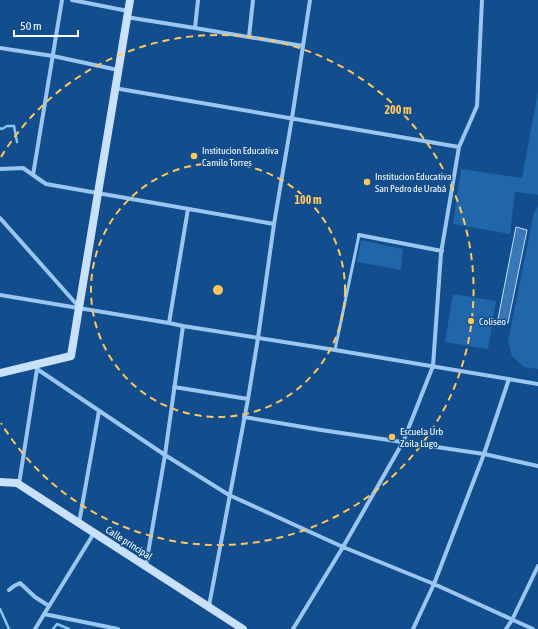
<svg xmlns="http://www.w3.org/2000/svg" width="538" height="629" viewBox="0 0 538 629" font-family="'Asap Condensed',sans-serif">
<rect width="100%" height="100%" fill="#124e8d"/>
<!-- green -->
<path fill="#2066aa" d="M 538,92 L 538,195 L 515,192 L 510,234 L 453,224 L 461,169 L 522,178 Z
M 538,207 L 538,369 L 524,367 L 512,356 L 508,341 L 534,213 Z
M 361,240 L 403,249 L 401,270 L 357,262 Z
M 453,294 L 496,301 L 488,349 L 445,342 Z"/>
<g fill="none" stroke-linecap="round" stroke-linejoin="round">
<!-- stream -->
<path stroke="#8cc2f5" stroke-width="2.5" d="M 0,128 L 2,129 L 7,126 L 14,126 L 17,142
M 0,609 L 9,629
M 53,629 L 57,624 L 69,629"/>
</g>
<!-- building -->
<path fill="#3a77b6" stroke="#c1dffd" d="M 516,227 L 527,230 L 508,323 L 498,319 Z"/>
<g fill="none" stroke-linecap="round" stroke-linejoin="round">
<!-- lane -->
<path stroke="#9ac6f1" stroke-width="3" d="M 335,350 L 359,235"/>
<!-- street -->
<path stroke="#9ac6f1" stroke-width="4" d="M 72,0 L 128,11
M 126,17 L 195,28 L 303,46
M 195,28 L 198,0
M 249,37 L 253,0
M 0,48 L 53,56 L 118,70
M 114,88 L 459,147
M 0,169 L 23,168 L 46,184 L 274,224
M 33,175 L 62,0
M 0,218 L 79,307
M 359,235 L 442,251
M 0,295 L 169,323 L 183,326 L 335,350 L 538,384
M 169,323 L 188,209
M 35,365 L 37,369 L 165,455 L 229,495 L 343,547 L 434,584 L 533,629
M 174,387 L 248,399
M 244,417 L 321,430 L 484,454 L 538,466
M 19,484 L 37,369
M 79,523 L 99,411
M 146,565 L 165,455 L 183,326
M 9,590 L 14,586 L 20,583 L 35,597 L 49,606
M 209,606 L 248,399 L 258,338 L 274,224 L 292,118 L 310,0
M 44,614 L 118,629
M 35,629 L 94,533
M 293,629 L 343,547 L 403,442 L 433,366 L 441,253 L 459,147 L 477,106 L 482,0
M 413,629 L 434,584 L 484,454 L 509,379
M 506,629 L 512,620 L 538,566"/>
<!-- secondary -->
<path stroke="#c9e1fc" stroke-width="8" d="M 0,373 L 71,356 L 130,0
M 0,482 L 17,483 L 243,629"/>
</g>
<!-- distance rings -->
<g fill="none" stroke="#ffc75b" stroke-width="2" stroke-dasharray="7 5">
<circle cx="218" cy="290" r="127"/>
<path d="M1 157A255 255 0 1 1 1 423"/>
</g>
<!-- markers -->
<g fill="#ffc75b" stroke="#124e8d" stroke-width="1.5">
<circle cx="194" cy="156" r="4"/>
<circle cx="367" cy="182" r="4"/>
<circle cx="471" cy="321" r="4"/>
<circle cx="392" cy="437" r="4"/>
</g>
<g text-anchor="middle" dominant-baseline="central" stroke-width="3" stroke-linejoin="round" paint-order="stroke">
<!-- poi labels -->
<g font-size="10" fill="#fff" stroke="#124e8d" text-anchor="start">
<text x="202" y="150">Institucion Educativa<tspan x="202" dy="12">Camilo Torres</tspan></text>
<text x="375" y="176">Institucion Educativa<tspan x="375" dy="12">San Pedro de Urabá</tspan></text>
<text x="479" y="321">Coliseo</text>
<text x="400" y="431">Escuela Urb<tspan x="400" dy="12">Zoila Lugo</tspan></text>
</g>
<!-- street labels -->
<g font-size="10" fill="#fff" stroke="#124e8d">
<text transform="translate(129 543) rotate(33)">Calle principal</text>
</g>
</g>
<circle cx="218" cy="290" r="6" fill="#ffc75b" stroke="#124e8d" stroke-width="2"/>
<g font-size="12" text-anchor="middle" font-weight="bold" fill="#ffc75b" stroke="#124e8d" stroke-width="3" stroke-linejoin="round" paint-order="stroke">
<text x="398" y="114">200 m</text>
<text x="308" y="204">100 m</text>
</g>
<!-- scale -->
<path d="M14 30v6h64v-6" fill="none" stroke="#ffffff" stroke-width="2"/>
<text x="20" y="30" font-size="12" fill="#ffffff" stroke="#124e8d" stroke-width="3" paint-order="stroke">50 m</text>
</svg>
